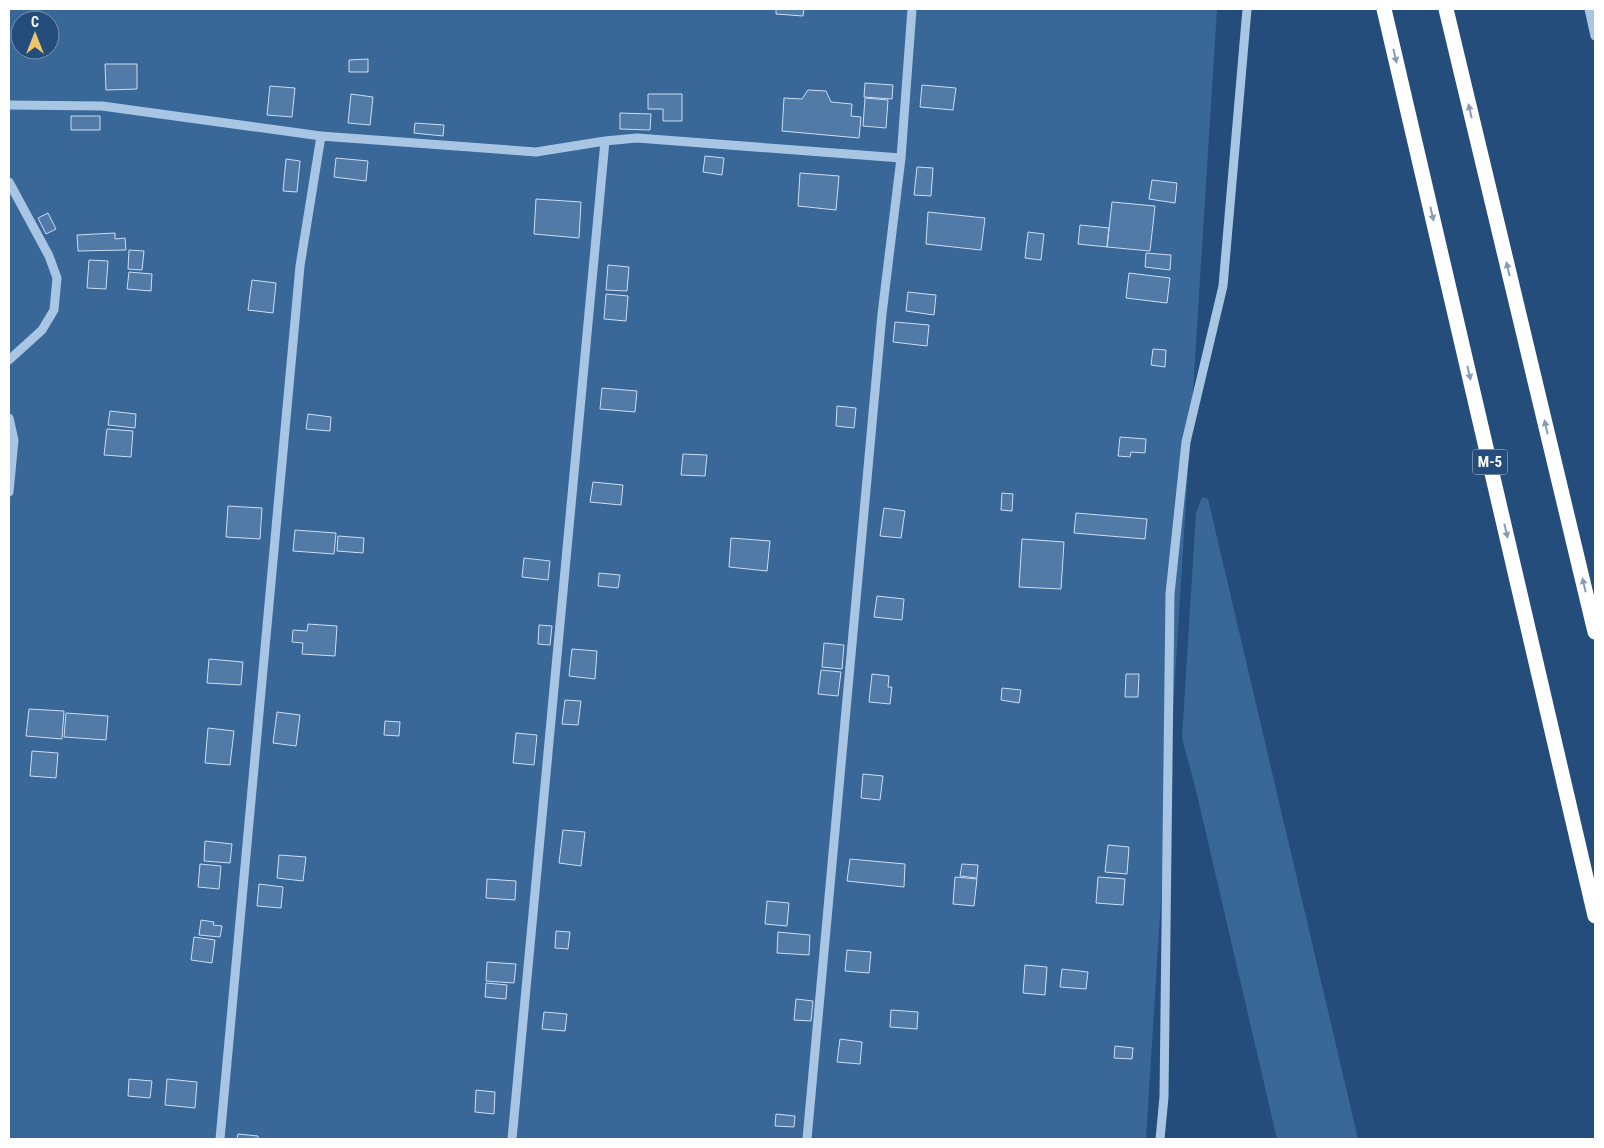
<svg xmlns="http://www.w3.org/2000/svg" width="1604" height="1148" viewBox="0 0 1604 1148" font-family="'Roboto Condensed',sans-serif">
<rect width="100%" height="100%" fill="#254d7b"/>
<!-- green -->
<path fill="#386798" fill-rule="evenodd" d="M 9,9 L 1217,9 L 1146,1139 L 9,1139 ZM 20,20 L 50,20 L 50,50 L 20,50 Z
M 1202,497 L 1208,499 L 1358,1139 L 1277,1139 L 1195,786 L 1182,738 L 1196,513 Z"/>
<!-- building -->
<path fill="#517aa6" stroke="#cbdef4" d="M 776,9 L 804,9 L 803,16 L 776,14 Z
M 368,59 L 368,72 L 349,72 L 349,60 Z
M 105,64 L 137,64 L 137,89 L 106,90 Z
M 865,83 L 893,85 L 892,99 L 864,97 Z
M 922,85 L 956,88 L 953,110 L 920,107 Z
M 270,86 L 295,88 L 292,117 L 267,115 Z
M 808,90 L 826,91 L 831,102 L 852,104 L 851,116 L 861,117 L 859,138 L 782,131 L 784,98 L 802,99 Z
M 351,94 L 373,97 L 370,125 L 348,123 Z
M 648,94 L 682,94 L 682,121 L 663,121 L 663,109 L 648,109 Z
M 865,98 L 888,100 L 886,128 L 863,126 Z
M 620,113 L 651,114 L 650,130 L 620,129 Z
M 71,116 L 100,116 L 100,130 L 71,130 Z
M 415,123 L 444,125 L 443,136 L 414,133 Z
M 705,156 L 724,158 L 722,175 L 703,172 Z
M 336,158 L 368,161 L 366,181 L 334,177 Z
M 286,159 L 300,161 L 297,192 L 283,191 Z
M 917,167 L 933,168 L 931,196 L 914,195 Z
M 800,173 L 839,176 L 836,210 L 798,206 Z
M 1152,180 L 1177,183 L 1175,203 L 1149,199 Z
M 536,199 L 581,202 L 579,238 L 534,234 Z
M 1112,202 L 1155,206 L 1150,251 L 1107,247 Z
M 928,212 L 985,218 L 981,250 L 926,244 Z
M 48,213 L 56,229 L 46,234 L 38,218 Z
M 1080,225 L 1109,228 L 1107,247 L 1078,244 Z
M 1028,232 L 1044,234 L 1041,260 L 1025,258 Z
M 115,233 L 115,239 L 125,238 L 126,250 L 78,251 L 77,235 Z
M 129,250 L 144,251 L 142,270 L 128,269 Z
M 1146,253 L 1171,255 L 1170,270 L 1145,267 Z
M 89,260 L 108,261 L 106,289 L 87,288 Z
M 608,265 L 629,267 L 627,291 L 606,290 Z
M 129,272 L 152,274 L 151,291 L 127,289 Z
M 1129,273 L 1170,278 L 1167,303 L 1126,298 Z
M 252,280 L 276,283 L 273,313 L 248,310 Z
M 908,292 L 936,295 L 934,315 L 906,311 Z
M 606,294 L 628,296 L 626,321 L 604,319 Z
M 895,322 L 929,325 L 927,346 L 893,342 Z
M 1153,349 L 1166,350 L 1165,367 L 1151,365 Z
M 602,388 L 637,391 L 635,412 L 600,409 Z
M 837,406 L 856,408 L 854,428 L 836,426 Z
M 110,411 L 136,414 L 135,428 L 108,425 Z
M 308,414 L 331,417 L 330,431 L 306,429 Z
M 107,429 L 133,431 L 131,457 L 104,455 Z
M 1120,437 L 1146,439 L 1145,453 L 1131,452 L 1130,457 L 1118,456 Z
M 683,454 L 707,455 L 705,476 L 681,475 Z
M 593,482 L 623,485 L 621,505 L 590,502 Z
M 1002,493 L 1013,494 L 1012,511 L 1001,510 Z
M 228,506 L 262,508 L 260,539 L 226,537 Z
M 884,508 L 905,511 L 901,538 L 880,536 Z
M 1076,513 L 1147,519 L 1145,539 L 1074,533 Z
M 295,530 L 336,533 L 334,554 L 293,551 Z
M 338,536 L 364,538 L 363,553 L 337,551 Z
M 731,538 L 770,541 L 767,571 L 729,567 Z
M 1022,539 L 1064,542 L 1061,589 L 1019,587 Z
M 524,558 L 550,561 L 548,580 L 522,577 Z
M 599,573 L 620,575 L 618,588 L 598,586 Z
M 877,596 L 904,599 L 902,620 L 874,617 Z
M 308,624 L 337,626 L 335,656 L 302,654 L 303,643 L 292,642 L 293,630 L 307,631 Z
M 539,625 L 552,626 L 550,645 L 538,644 Z
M 824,643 L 844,645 L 842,669 L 822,667 Z
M 572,649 L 597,651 L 595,679 L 569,676 Z
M 209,659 L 243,662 L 241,685 L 207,683 Z
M 821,670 L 841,672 L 838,696 L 818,694 Z
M 872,674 L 889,676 L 888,687 L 892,687 L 890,704 L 869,702 Z
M 1126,674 L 1139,674 L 1138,697 L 1125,697 Z
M 1002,688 L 1021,690 L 1019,703 L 1001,700 Z
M 565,700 L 581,701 L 578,725 L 562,724 Z
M 29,709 L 64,711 L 62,739 L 26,736 Z
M 277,712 L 300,715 L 296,746 L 273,743 Z
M 66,713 L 108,716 L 106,740 L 64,737 Z
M 385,721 L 400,722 L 399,736 L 384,735 Z
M 208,728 L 234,731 L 230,765 L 205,763 Z
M 516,733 L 537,735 L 534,765 L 513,763 Z
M 32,751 L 58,753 L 56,778 L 30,776 Z
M 863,774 L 883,776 L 880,800 L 861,798 Z
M 563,830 L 585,832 L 581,866 L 559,863 Z
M 205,841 L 232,844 L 230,863 L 204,861 Z
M 1108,845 L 1129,847 L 1127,874 L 1105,872 Z
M 279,855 L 306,857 L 303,881 L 277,878 Z
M 850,859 L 905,864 L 904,887 L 847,881 Z
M 200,864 L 221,866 L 219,889 L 198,887 Z
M 962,864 L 978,865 L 977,878 L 960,876 Z
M 955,877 L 977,879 L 974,906 L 953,904 Z
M 1098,877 L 1125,879 L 1123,905 L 1096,903 Z
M 487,879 L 516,881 L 515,900 L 486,898 Z
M 259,884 L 283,887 L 281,908 L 257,906 Z
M 767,901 L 789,903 L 787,926 L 765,924 Z
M 201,920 L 214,922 L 213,925 L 222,926 L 220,937 L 199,935 Z
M 556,931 L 570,932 L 568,949 L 555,948 Z
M 778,932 L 810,935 L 809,955 L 777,953 Z
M 194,937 L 215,940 L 212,963 L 191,960 Z
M 847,950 L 871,952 L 869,973 L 845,971 Z
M 487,962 L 516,964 L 514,983 L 486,981 Z
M 1025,965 L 1047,967 L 1045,995 L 1023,993 Z
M 1062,969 L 1088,972 L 1086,989 L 1060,987 Z
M 486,983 L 507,985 L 506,999 L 485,997 Z
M 796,999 L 813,1001 L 811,1021 L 794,1020 Z
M 891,1010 L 918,1012 L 917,1029 L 890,1027 Z
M 544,1012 L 567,1014 L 565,1031 L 542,1029 Z
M 840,1039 L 862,1042 L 860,1064 L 837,1062 Z
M 1115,1046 L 1133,1048 L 1132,1059 L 1114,1058 Z
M 129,1079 L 152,1081 L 150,1098 L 128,1096 Z
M 167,1079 L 197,1082 L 195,1108 L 165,1105 Z
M 476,1090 L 495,1092 L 494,1114 L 475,1112 Z
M 776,1114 L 795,1116 L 794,1127 L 775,1126 Z
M 238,1134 L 258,1136 L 258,1139 L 237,1139 Z"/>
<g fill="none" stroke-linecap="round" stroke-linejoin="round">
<!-- minor -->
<path stroke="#a8c5e4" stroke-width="9" d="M 1589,9 L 1595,36
M 9,105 L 102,106 L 321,136 L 536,152 L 605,141 L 637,138 L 901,158
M 9,182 L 49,256 L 57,278 L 54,310 L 42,330 L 9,360
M 9,418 L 14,440 L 9,492
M 220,1139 L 300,266 L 321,136
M 512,1139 L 605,141
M 807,1139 L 882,314 L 901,158 L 912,9
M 1160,1139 L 1164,1097 L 1170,594 L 1186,442 L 1223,286 L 1247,9"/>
<!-- highway -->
<path stroke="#fff" stroke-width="15" d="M 1384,9 L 1595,916
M 1446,9 L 1595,632"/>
</g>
<!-- one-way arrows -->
<defs><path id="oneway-solid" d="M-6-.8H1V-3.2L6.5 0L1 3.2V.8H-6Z" transform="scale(1.25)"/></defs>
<g fill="#879db6">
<use href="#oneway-solid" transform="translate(1395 56) rotate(77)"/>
<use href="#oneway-solid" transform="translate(1470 111) rotate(-103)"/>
<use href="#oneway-solid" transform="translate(1432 214) rotate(77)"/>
<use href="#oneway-solid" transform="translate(1508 269) rotate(-103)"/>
<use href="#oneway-solid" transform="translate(1469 373) rotate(77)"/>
<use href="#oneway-solid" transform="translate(1546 427) rotate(-103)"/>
<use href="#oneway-solid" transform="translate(1506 531) rotate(77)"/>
<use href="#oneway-solid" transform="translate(1584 585) rotate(-103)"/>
</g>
<g text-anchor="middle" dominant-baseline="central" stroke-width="4.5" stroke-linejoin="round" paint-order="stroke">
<!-- shield labels -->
<rect fill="#254d7b" stroke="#becad7" stroke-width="1" x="1472.5" y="449.5" width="35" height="25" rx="4"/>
<g font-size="15" font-weight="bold" fill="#fff">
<text x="1490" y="462">М-5</text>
</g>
</g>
<!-- border -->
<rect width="1604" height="1148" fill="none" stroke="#ffffff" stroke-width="20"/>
<!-- north arrow -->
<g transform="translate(35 35)"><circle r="24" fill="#254d7b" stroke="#7c94b0"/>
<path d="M0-4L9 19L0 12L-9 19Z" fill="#eec56c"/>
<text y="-8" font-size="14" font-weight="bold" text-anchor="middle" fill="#ffffff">С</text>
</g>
</svg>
